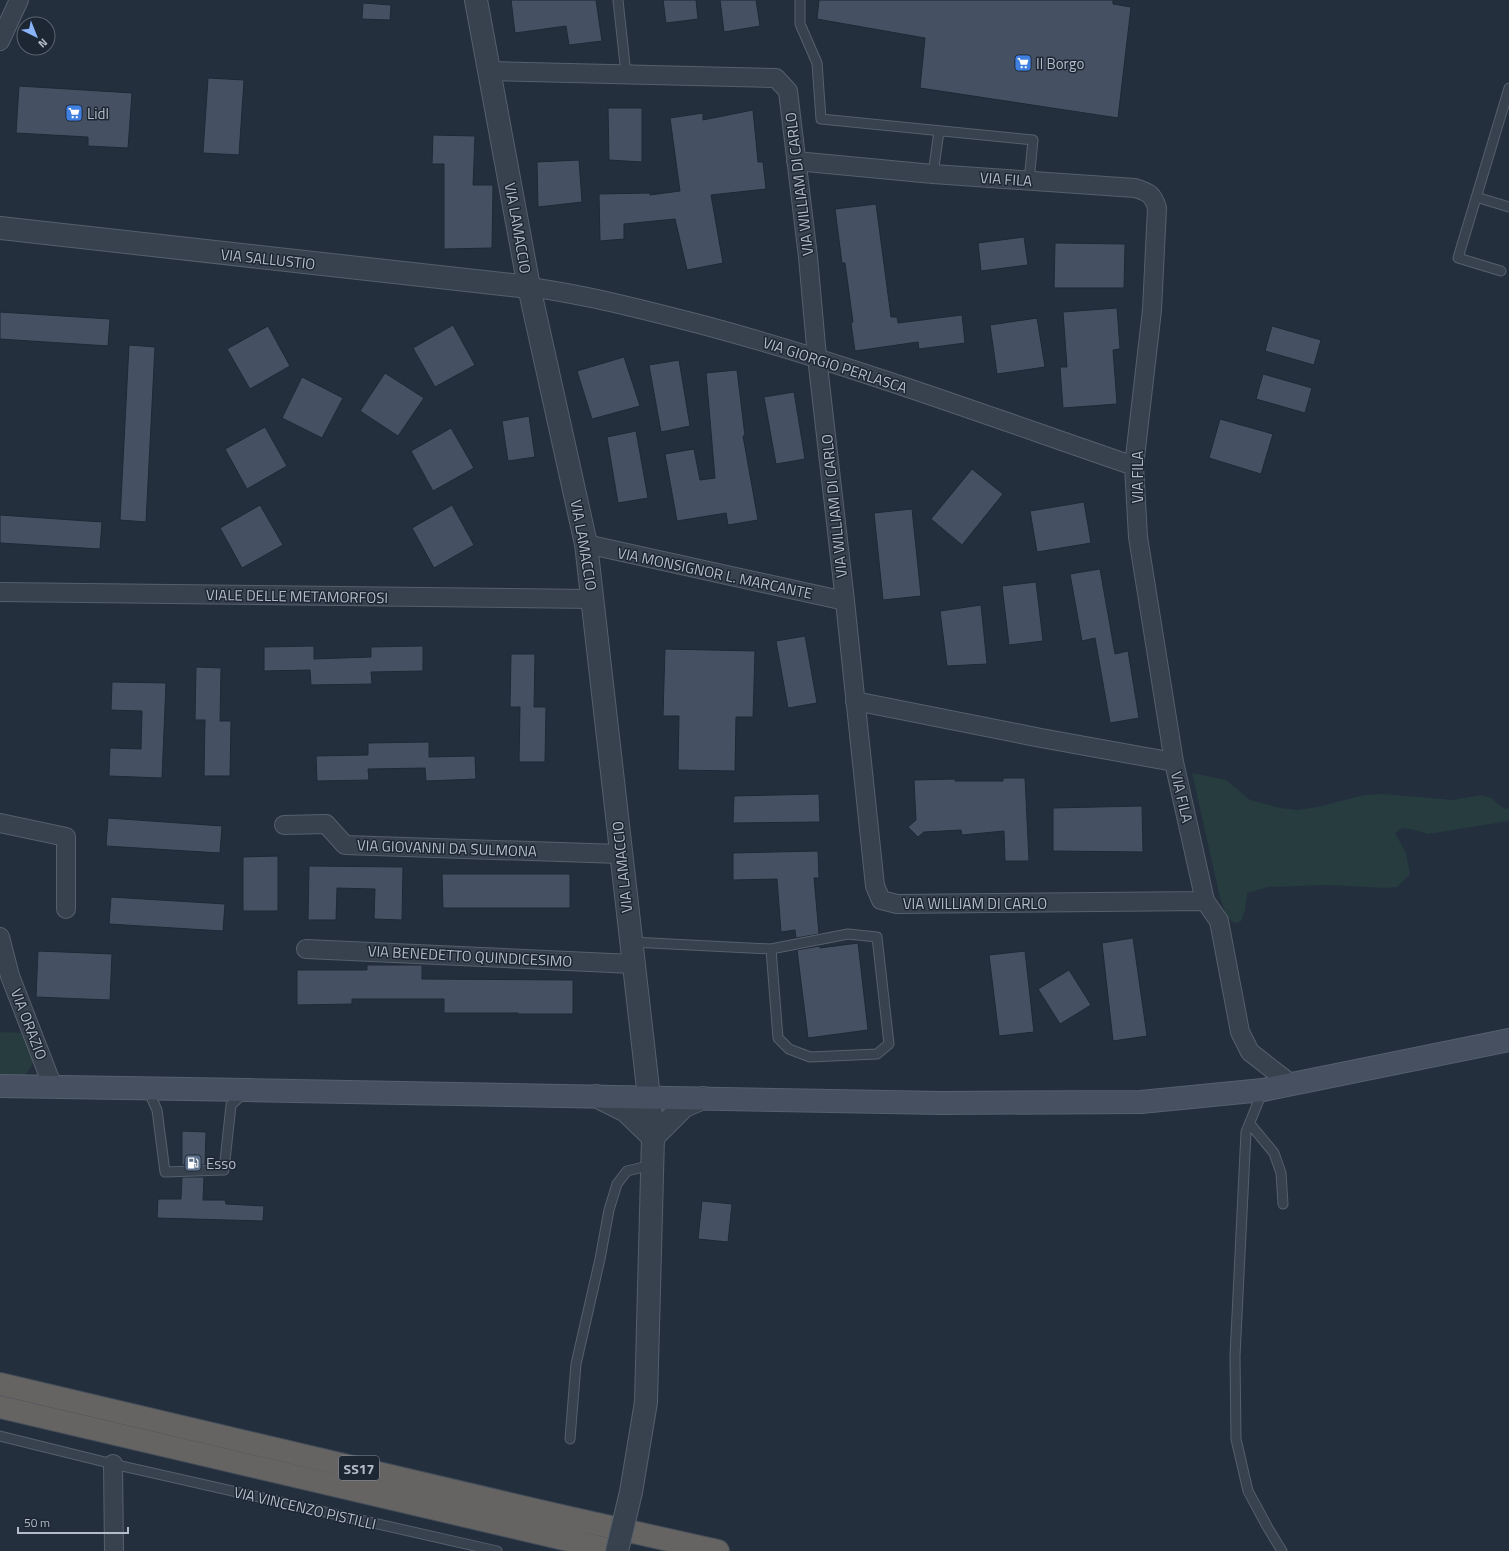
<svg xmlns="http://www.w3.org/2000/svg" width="1509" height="1551" viewBox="0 0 1509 1551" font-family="'Titillium Web',sans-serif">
<rect width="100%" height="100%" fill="#242f3e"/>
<!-- green -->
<path fill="#263c3f" d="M 1192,773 L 1226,780 L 1250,800 L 1280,808 L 1297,810 L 1318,807 L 1364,795 L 1384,794 L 1453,800 L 1482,795 L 1491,798 L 1504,809 L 1509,808 L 1509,821 L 1428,834 L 1415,830 L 1402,828 L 1395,833 L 1406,853 L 1410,874 L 1397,887 L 1385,888 L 1328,885 L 1268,887 L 1247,893 L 1245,910 L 1241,921 L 1235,923 L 1227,918 L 1220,897 Z
M 0,1032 L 24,1033 C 34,1056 41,1058 22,1078 L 0,1078 Z"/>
<!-- building -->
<path fill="#455162" stroke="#1f2835" d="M 511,0 L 596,0 L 602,41 L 569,45 L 566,26 L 515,33 Z
M 663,0 L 696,0 L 698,19 L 666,23 Z
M 720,0 L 756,0 L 760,26 L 724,32 Z
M 819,0 L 1113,0 L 1113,4 L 1131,7 L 1118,118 L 920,88 L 925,38 L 817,19 Z
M 363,3 L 391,5 L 390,20 L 362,19 Z
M 208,78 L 244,80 L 239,155 L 203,153 Z
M 19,86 L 132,93 L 128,148 L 88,146 L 88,137 L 16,133 Z
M 608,108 L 642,108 L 642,162 L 609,160 Z
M 753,110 L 758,162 L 763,162 L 766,189 L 711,195 L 723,263 L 687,270 L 675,219 L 624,224 L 624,239 L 600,241 L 599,194 L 650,193 L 650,195 L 680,191 L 670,118 L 703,113 L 703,120 Z
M 433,135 L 475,136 L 473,185 L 493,185 L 492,248 L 444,249 L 444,164 L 432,164 Z
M 579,160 L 582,202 L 538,207 L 537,162 Z
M 876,204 L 891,317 L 897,317 L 898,323 L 962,315 L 965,343 L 919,349 L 918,342 L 855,351 L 851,323 L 853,322 L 845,263 L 842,263 L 835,209 Z
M 1024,237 L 1028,265 L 981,271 L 978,243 Z
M 1055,243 L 1125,244 L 1124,288 L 1054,288 Z
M 1117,308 L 1120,349 L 1113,350 L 1117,404 L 1063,408 L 1060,367 L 1067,367 L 1063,312 Z
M 0,312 L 110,319 L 108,346 L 0,339 Z
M 1037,318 L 1045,367 L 997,374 L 990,325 Z
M 453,325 L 475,365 L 435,387 L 413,348 Z
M 268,326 L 290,366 L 250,389 L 227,349 Z
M 1272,326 L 1321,340 L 1314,365 L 1265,351 Z
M 129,345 L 155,347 L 146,522 L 120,520 Z
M 624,357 L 640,406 L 592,419 L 577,371 Z
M 679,360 L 690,426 L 661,432 L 649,365 Z
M 737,370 L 745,436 L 743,436 L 758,520 L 728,525 L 726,513 L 677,521 L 665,454 L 694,449 L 700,480 L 715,478 L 706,373 Z
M 385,373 L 424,398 L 398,436 L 360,411 Z
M 1263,374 L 1312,388 L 1305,413 L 1256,399 Z
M 302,377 L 343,398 L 322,438 L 282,418 Z
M 794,392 L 805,459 L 776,464 L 764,397 Z
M 529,416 L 535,457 L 508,461 L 502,421 Z
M 1220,419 L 1273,434 L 1261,474 L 1209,458 Z
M 265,427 L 287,466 L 247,489 L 225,449 Z
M 451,428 L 474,468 L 433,491 L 411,451 Z
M 636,431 L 648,498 L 618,503 L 607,437 Z
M 972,469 L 1003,494 L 962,545 L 931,519 Z
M 1084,502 L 1091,543 L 1037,552 L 1030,511 Z
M 260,505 L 283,545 L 242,568 L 220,528 Z
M 452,505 L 474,545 L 434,568 L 412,528 Z
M 912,509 L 921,596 L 883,600 L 874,513 Z
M 0,515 L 102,522 L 100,549 L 0,543 Z
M 1100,569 L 1115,654 L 1128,651 L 1139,718 L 1110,723 L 1095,638 L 1082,641 L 1070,574 Z
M 1036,582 L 1043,641 L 1009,645 L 1002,586 Z
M 981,605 L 987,664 L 947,666 L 940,611 Z
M 805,636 L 817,703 L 788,708 L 776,641 Z
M 314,646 L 314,659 L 371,657 L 371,647 L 423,646 L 423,671 L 371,672 L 372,684 L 311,685 L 310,670 L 264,671 L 264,647 Z
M 665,649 L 755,651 L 753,717 L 736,717 L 735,771 L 678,770 L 679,716 L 663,716 Z
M 511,654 L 535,654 L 534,707 L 546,707 L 545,762 L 519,762 L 520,707 L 510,707 Z
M 196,667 L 221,668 L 220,721 L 231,721 L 230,776 L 204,776 L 205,720 L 195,720 Z
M 112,682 L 166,683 L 162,778 L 109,776 L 110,748 L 141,749 L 142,711 L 111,710 Z
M 429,742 L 429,757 L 475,756 L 476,779 L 426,781 L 425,768 L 368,769 L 369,780 L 317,781 L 316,756 L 368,755 L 368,743 Z
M 1003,778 L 1025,778 L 1029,861 L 1005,861 L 1004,831 L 962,835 L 961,830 L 924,832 L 918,837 L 908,827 L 916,820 L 914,780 L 955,779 L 955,781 L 1003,781 Z
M 819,794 L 820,822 L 733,823 L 734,796 Z
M 1142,806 L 1143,852 L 1053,851 L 1053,808 Z
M 108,818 L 222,826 L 220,853 L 106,846 Z
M 818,851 L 819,878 L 814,878 L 819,934 L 796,938 L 795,930 L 781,932 L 777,879 L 733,880 L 733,853 Z
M 278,856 L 278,911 L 243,911 L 243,857 Z
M 309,866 L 403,867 L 402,920 L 374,919 L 375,889 L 337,888 L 336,920 L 308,920 Z
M 442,874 L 570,874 L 570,908 L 443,908 Z
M 111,897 L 225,904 L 223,931 L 109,924 Z
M 1133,938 L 1147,1036 L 1113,1041 L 1102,943 Z
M 858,943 L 868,1030 L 808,1038 L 797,950 L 820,946 L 820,948 Z
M 38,951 L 112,954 L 110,1000 L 36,997 Z
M 1025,951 L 1034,1032 L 999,1036 L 989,955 Z
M 367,965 L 422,965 L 422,979 L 573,980 L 573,1014 L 518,1014 L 518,1013 L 444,1013 L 444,999 L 352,999 L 352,1004 L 297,1005 L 297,970 L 367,970 Z
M 1069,970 L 1091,1005 L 1060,1024 L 1038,989 Z
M 182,1131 L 206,1132 L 205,1165 L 182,1165 Z
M 182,1177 L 204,1177 L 203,1200 L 225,1200 L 226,1204 L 264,1206 L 263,1221 L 157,1218 L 158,1199 L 181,1199 Z
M 702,1201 L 732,1204 L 728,1242 L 698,1239 Z"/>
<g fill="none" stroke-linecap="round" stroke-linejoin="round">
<!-- service casing -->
<g stroke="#565f6c" stroke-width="11">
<path id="service" d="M 618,0 L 626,74
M 800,0 L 800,24 L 817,63 L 821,119 L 1033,140 L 1029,181
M 933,174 L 939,131
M 1476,197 L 1509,207
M 1501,271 L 1458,258 L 1509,88
M 631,942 L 771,949 L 778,1038 L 789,1049 L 810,1057 L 877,1054 L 889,1044 L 877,937 L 848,934 L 771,949
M 148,1090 L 157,1110 L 165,1172 L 224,1170 L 231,1105 L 244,1093
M 1263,1090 L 1246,1132 L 1235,1356 L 1236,1439 L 1248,1491 L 1268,1528 L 1282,1551
M 1250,1124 L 1274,1153 L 1281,1173 L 1283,1204
M 0,1436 L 113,1464 L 497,1551
M 570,1439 L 576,1364 L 600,1259 L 609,1210 L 617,1184 L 627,1171 L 652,1165"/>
</g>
<!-- minor casing -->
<g stroke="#565f6c" stroke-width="20">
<path id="minor" d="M 0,41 L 19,0
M 489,71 L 776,78 L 788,91 L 808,257 L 817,357 L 845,601 L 875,886 L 881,900 L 897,904 L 1205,901
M 796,161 L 933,174 L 1135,188 C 1148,192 1153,194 1157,208 L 1152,310 L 1134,466 L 1138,537 L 1174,762 L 1205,901 L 1219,921 L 1240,1032 L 1250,1052 L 1291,1084
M 529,287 C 588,295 645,310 703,325 C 849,364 991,417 1134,466
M 586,544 L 845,601
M 0,592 L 593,599
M 855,701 L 1041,738 L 1174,762
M 0,823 L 66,837 L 66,909
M 284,825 L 326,824 L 345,845 L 620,854
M 0,937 L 10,976 L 53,1087
M 306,949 L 633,964
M 113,1464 L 114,1551"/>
</g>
<!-- tertiary casing -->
<g stroke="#565f6c" stroke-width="24">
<path id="tertiary" d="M 476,0 L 529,287 L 586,544 L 649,1097 L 653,1137 L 646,1402 L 631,1492
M 0,228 L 529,287
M 596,1096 L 626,1111 L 653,1137
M 653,1137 L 684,1106 L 703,1098"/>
</g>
<!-- secondary casing -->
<g stroke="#565f6c" stroke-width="24">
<path id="secondary" d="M 0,1086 L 247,1090 L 941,1103 L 1141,1102 L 1263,1090 L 1509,1040"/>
</g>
<!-- trunk casing -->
<g stroke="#434c59" stroke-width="24">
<path id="trunk" d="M 0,1384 L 557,1515 L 718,1551
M 0,1407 L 615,1551"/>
</g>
<!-- service -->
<use href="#service" stroke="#38414e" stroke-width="9"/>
<!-- minor -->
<use href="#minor" stroke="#38414e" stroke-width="18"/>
<!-- tertiary -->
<use href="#tertiary" stroke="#38414e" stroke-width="22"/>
<!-- secondary -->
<use href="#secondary" stroke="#465061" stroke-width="22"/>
<!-- trunk -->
<use href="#trunk" stroke="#656462" stroke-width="22"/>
<!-- tertiary-bridge casing -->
<g stroke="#565f6c" stroke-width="24" stroke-linecap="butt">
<path id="tertiary-bridge" d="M 617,1551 L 631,1492"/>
</g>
<!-- tertiary-bridge -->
<use href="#tertiary-bridge" stroke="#38414e" stroke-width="22"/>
</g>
<!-- icons -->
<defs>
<g id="supermarket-square" transform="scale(0.9)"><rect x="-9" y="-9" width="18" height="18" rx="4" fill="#3f7fe0" stroke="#1d2633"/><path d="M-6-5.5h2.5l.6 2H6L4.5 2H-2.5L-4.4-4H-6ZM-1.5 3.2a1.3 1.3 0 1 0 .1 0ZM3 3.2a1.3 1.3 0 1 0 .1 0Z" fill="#fff"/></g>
<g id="fuel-square" transform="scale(0.9)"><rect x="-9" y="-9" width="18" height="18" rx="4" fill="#5c6f8a" stroke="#1d2633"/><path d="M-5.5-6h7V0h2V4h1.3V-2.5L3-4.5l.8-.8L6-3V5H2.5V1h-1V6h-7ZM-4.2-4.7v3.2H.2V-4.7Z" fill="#fff"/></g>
</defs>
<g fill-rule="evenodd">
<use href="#supermarket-square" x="1023" y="63"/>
<use href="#supermarket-square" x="74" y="113"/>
<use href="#fuel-square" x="193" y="1163"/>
</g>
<g text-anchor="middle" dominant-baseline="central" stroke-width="3" stroke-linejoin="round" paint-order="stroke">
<!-- shield labels -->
<rect fill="#1d2633" stroke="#878f9c" stroke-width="1" x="339" y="1456" width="40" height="24" rx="3"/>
<g font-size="14" font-weight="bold" fill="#b4bcc9">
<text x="359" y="1468">SS17</text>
</g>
<!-- poi labels -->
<g font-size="15" fill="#b4bcc9" stroke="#1d2633" text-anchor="start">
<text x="1036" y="63">Il Borgo</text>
<text x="87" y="113">Lidl</text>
<text x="206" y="1163">Esso</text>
</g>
<!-- street labels -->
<g font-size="15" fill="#b4bcc9" stroke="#1d2633">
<text transform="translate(1006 179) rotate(4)">VIA FILA</text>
<text transform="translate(799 184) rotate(-97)">VIA WILLIAM DI CARLO</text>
<text transform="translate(518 228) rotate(80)">VIA LAMACCIO</text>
<text transform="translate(268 259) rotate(6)">VIA SALLUSTIO</text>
<text transform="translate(835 365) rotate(18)">VIA GIORGIO PERLASCA</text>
<text transform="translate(1137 477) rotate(-90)">VIA FILA</text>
<text transform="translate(834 506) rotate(-96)">VIA WILLIAM DI CARLO</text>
<text transform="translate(584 545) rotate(80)">VIA LAMACCIO</text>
<text transform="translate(715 573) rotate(12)">VIA MONSIGNOR L. MARCANTE</text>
<text transform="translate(297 596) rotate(1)">VIALE DELLE METAMORFOSI</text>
<text transform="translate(1182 797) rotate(77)">VIA FILA</text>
<text transform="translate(447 848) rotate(2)">VIA GIOVANNI DA SULMONA</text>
<text transform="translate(622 867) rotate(-96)">VIA LAMACCIO</text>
<text x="975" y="903">VIA WILLIAM DI CARLO</text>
<text transform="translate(470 956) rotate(3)">VIA BENEDETTO QUINDICESIMO</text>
<text transform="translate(29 1024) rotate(69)">VIA ORAZIO</text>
<text transform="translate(305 1508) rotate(13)">VIA VINCENZO PISTILLI</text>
</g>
</g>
<!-- north arrow -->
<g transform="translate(36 36) rotate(137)"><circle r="19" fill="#1d2633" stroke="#59626f"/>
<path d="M0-3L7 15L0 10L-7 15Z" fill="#8ab4f8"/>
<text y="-6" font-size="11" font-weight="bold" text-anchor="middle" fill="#b4bcc9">N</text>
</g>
<!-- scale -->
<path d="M18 1527v6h110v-6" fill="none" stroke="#b4bcc9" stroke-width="2"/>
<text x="24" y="1527" font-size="12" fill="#b4bcc9" stroke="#1d2633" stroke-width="3" paint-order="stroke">50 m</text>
</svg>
